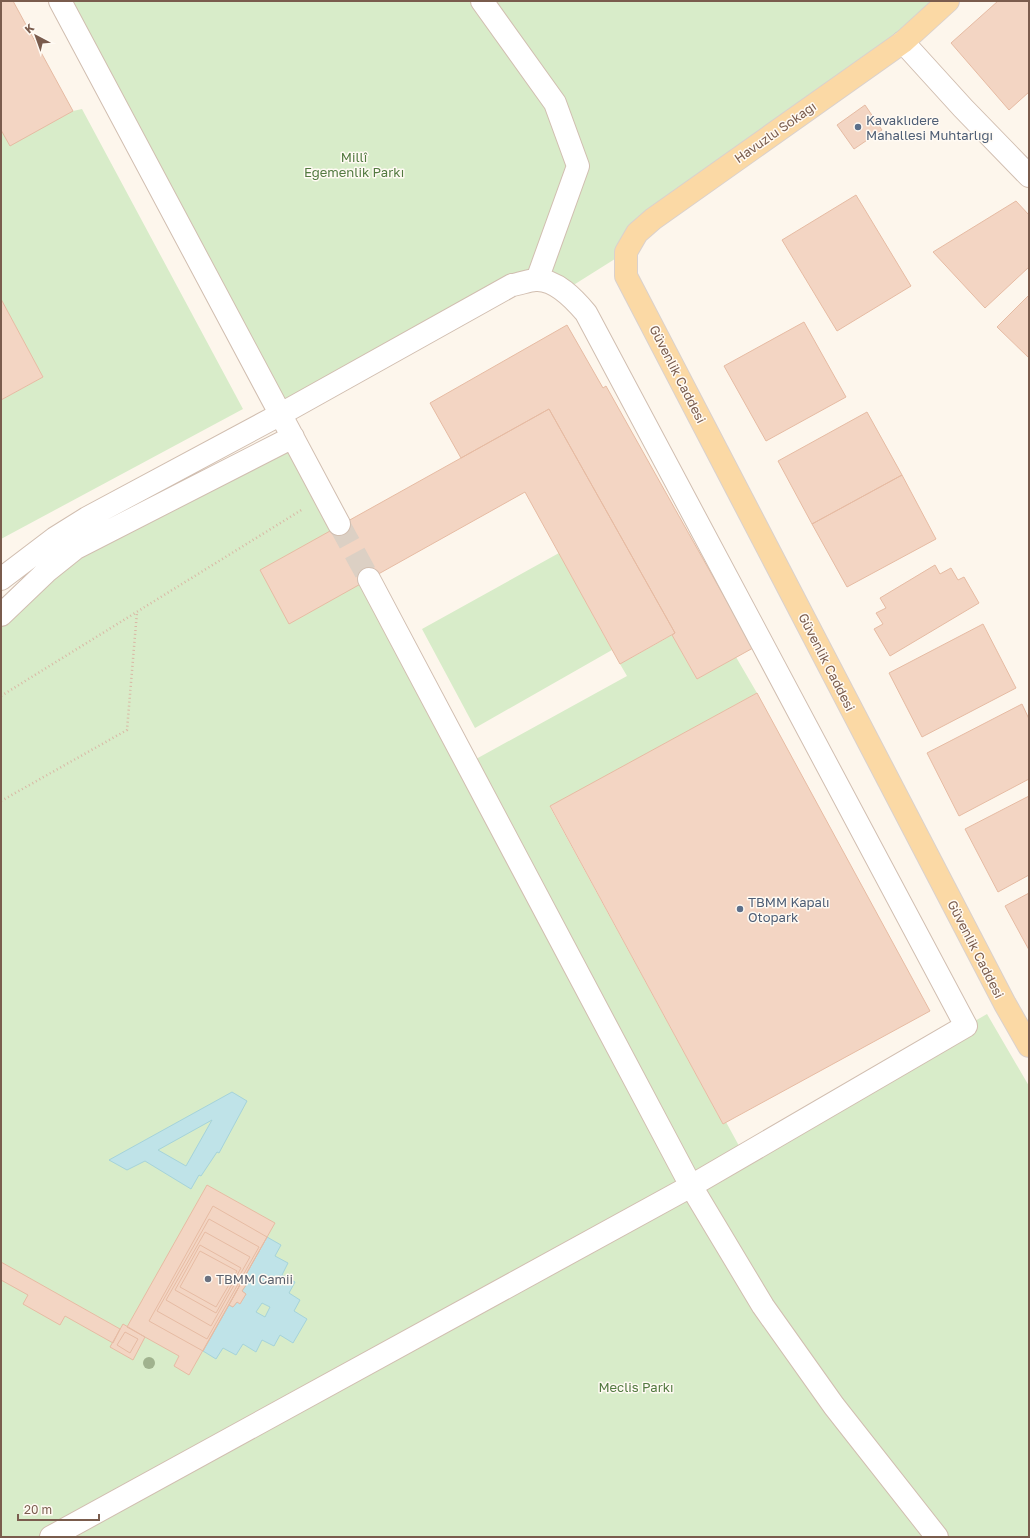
<svg xmlns="http://www.w3.org/2000/svg" width="1030" height="1538" viewBox="0 0 1030 1538" font-family="'Golos Text',sans-serif">
<rect width="100%" height="100%" fill="#fdf6ec"/>
<!-- green -->
<path fill="#d8ecc9" d="M 60,1 L 948,1 L 626,252 L 564,291 L 537,280 L 281,414 Z
M 82,109 L 243,409 L 1,539 L 1,400 L 43,377 L 1,299 L 1,130 L 10,145 L 73,111 Z
M 293,437 L 467,764 L 627,676 L 620,664 L 672,635 L 697,679 L 736,657 L 757,693 L 550,807 L 723,1124 L 726,1122 L 744,1155 L 987,1014 L 1029,1086 L 1029,1537 L 1,1537 L 1,615 L 46,572 Z
M 559,553 L 612,650 L 475,728 L 422,629 Z"/>
<!-- water -->
<path fill="#bfe3e8" stroke="#a5d3da" fill-rule="evenodd" d="M 232,1092 L 247,1101 L 219,1153 L 217,1152 L 201,1176 L 199,1175 L 191,1189 L 145,1161 L 127,1170 L 109,1160 ZM 212,1120 L 186,1166 L 158,1150 Z
M 267,1237 L 281,1245 L 275,1256 L 288,1263 L 282,1275 L 295,1282 L 289,1293 L 300,1300 L 294,1311 L 307,1319 L 293,1343 L 280,1335 L 274,1346 L 262,1340 L 256,1352 L 243,1344 L 236,1355 L 223,1348 L 216,1359 L 203,1351 L 229,1305 L 233,1307 L 237,1302 L 240,1303 L 246,1294 L 242,1291 L 246,1285 L 241,1283 ZM 262,1303 L 270,1307 L 265,1317 L 256,1312 Z"/>
<!-- building -->
<path fill="#f3d5c3" stroke="#e6bba3" d="M 1,1 L 13,1 L 73,111 L 10,146 L 1,130 Z
M 998,1 L 1029,1 L 1029,92 L 1009,110 L 951,43 Z
M 865,105 L 882,130 L 854,149 L 837,125 Z
M 856,195 L 911,286 L 837,331 L 782,240 Z
M 1016,201 L 1029,215 L 1029,267 L 985,308 L 933,252 Z
M 1029,295 L 1029,358 L 997,327 Z
M 1,299 L 43,377 L 1,400 Z
M 804,322 L 846,397 L 766,441 L 724,366 Z
M 567,325 L 603,388 L 606,386 L 753,648 L 697,679 L 672,635 L 675,633 L 549,409 L 461,458 L 430,403 Z
M 549,409 L 675,633 L 620,664 L 525,492 L 289,624 L 260,570 Z
M 867,412 L 902,475 L 812,524 L 778,461 Z
M 902,475 L 936,539 L 847,587 L 812,524 Z
M 935,565 L 940,574 L 951,568 L 958,580 L 964,577 L 979,603 L 890,656 L 874,629 L 883,624 L 876,613 L 886,608 L 880,598 Z
M 983,624 L 1016,688 L 922,737 L 889,673 Z
M 757,693 L 930,1011 L 723,1124 L 550,806 Z
M 1022,704 L 1029,719 L 1029,779 L 959,816 L 927,753 Z
M 1029,796 L 1029,875 L 998,892 L 965,829 Z
M 1029,893 L 1029,950 L 1005,906 Z
M 207,1185 L 275,1223 L 189,1375 L 174,1366 L 179,1356 L 127,1327 Z
M 213,1206 L 267,1237 L 203,1351 L 149,1321 Z
M 209,1219 L 259,1247 L 207,1339 L 157,1311 Z
M 205,1232 L 250,1257 L 211,1326 L 166,1300 Z
M 200,1245 L 241,1268 L 216,1313 L 175,1290 Z
M 200,1251 L 237,1271 L 216,1307 L 180,1287 Z
M 1,1262 L 120,1329 L 113,1343 L 65,1316 L 60,1325 L 23,1304 L 28,1295 L 1,1280 Z
M 241,1283 L 246,1285 L 242,1291 L 246,1294 L 240,1304 L 237,1302 L 233,1307 L 229,1305 Z
M 123,1324 L 145,1337 L 133,1360 L 110,1347 Z
M 125,1332 L 138,1339 L 130,1353 L 117,1345 Z"/>
<g fill="none" stroke-linecap="round" stroke-linejoin="round">
<!-- minor-tunnel -->
<path stroke="#dcd0c4" stroke-width="22" stroke-dasharray="22 11" stroke-linecap="butt" d="M 339,524 L 369,579"/>
<!-- minor casing -->
<g stroke="#d1beb0" stroke-width="24">
<path id="minor" d="M 60,1 L 339,524
M 482,1 L 555,103 L 578,166 L 537,280
M 903,42 L 963,108 L 1029,176
M 1,579 L 55,538 L 87,518 L 281,414 L 512,285 C 520,284 529,280 536,280 C 556,279 575,300 586,313 L 966,1026 L 691,1186 L 51,1537
M 369,579 L 691,1186 L 763,1306 L 834,1406 L 937,1537
M 1,615 L 46,572 L 76,548 L 293,437"/>
</g>
<!-- major casing -->
<g stroke="#dad1cd" stroke-width="24">
<path id="major" d="M 948,1 L 903,42 L 653,219 L 637,233 L 626,252 L 626,276 L 1005,1004 L 1029,1046"/>
</g>
<!-- path -->
<path stroke="#d9b8a5" stroke-width="2.5" stroke-dasharray="1 3" stroke-linecap="butt" d="M 1,696 L 303,509
M 1,801 L 127,730 L 137,612"/>
<!-- minor -->
<use href="#minor" stroke="#fff" stroke-width="22"/>
<!-- major -->
<use href="#major" stroke="#fbd9a5" stroke-width="22"/>
</g>
<!-- trees -->
<circle fill="#a0b28e" cx="149" cy="1363" r="6"/>
<!-- markers -->
<g fill="#5c6f8a" stroke="#fffaf3" stroke-width="1.5">
<circle cx="858" cy="127" r="4"/>
<circle cx="740" cy="909" r="4"/>
</g>
<circle fill="#6b7280" stroke="#fffaf3" stroke-width="1.5" cx="208" cy="1279" r="4"/>
<g text-anchor="middle" dominant-baseline="central" stroke-width="3" stroke-linejoin="round" paint-order="stroke">
<!-- service labels -->
<g font-size="13" fill="#4e5e75" stroke="#fffaf3" text-anchor="start">
<text x="866" y="120">Kavaklıdere<tspan x="866" dy="15">Mahallesi Muhtarlığı</tspan></text>
<text x="748" y="902">TBMM Kapalı<tspan x="748" dy="15">Otopark</tspan></text>
</g>
<!-- street labels -->
<g font-size="13" fill="#7a5c4d" stroke="#fffaf3">
<text transform="translate(775 132) rotate(-35)">Havuzlu Sokağı</text>
<text transform="translate(678 374) rotate(63)">Güvenlik Caddesi</text>
<text transform="translate(827 662) rotate(63)">Güvenlik Caddesi</text>
<text transform="translate(976 949) rotate(63)">Güvenlik Caddesi</text>
</g>
<!-- park labels -->
<g font-size="13" fill="#537a41" stroke="#fffaf3">
<text x="354" y="157">Millî<tspan x="354" dy="15">Egemenlik Parkı</tspan></text>
<text x="636" y="1387">Meclis Parkı</text>
</g>
<!-- worship labels -->
<g font-size="13" fill="#5b616d" stroke="#fffaf3" text-anchor="start">
<text x="216" y="1279">TBMM Camii</text>
</g>
</g>
<!-- border -->
<rect width="1030" height="1538" fill="none" stroke="#7a5c4d" stroke-width="4"/>
<!-- north arrow -->
<g transform="translate(36 36) rotate(319)" stroke="#fffaf3" stroke-width="3" paint-order="stroke">
<path d="M0-3L7 15L0 10L-7 15Z" fill="#7a5c4d"/>
<text y="-6" font-size="11" font-weight="bold" text-anchor="middle" fill="#7a5c4d">K</text>
</g>
<!-- scale -->
<path d="M18 1514v6h81v-6" fill="none" stroke="#7a5c4d" stroke-width="2"/>
<text x="24" y="1514" font-size="12" fill="#7a5c4d" stroke="#fffaf3" stroke-width="3" paint-order="stroke">20 m</text>
</svg>
